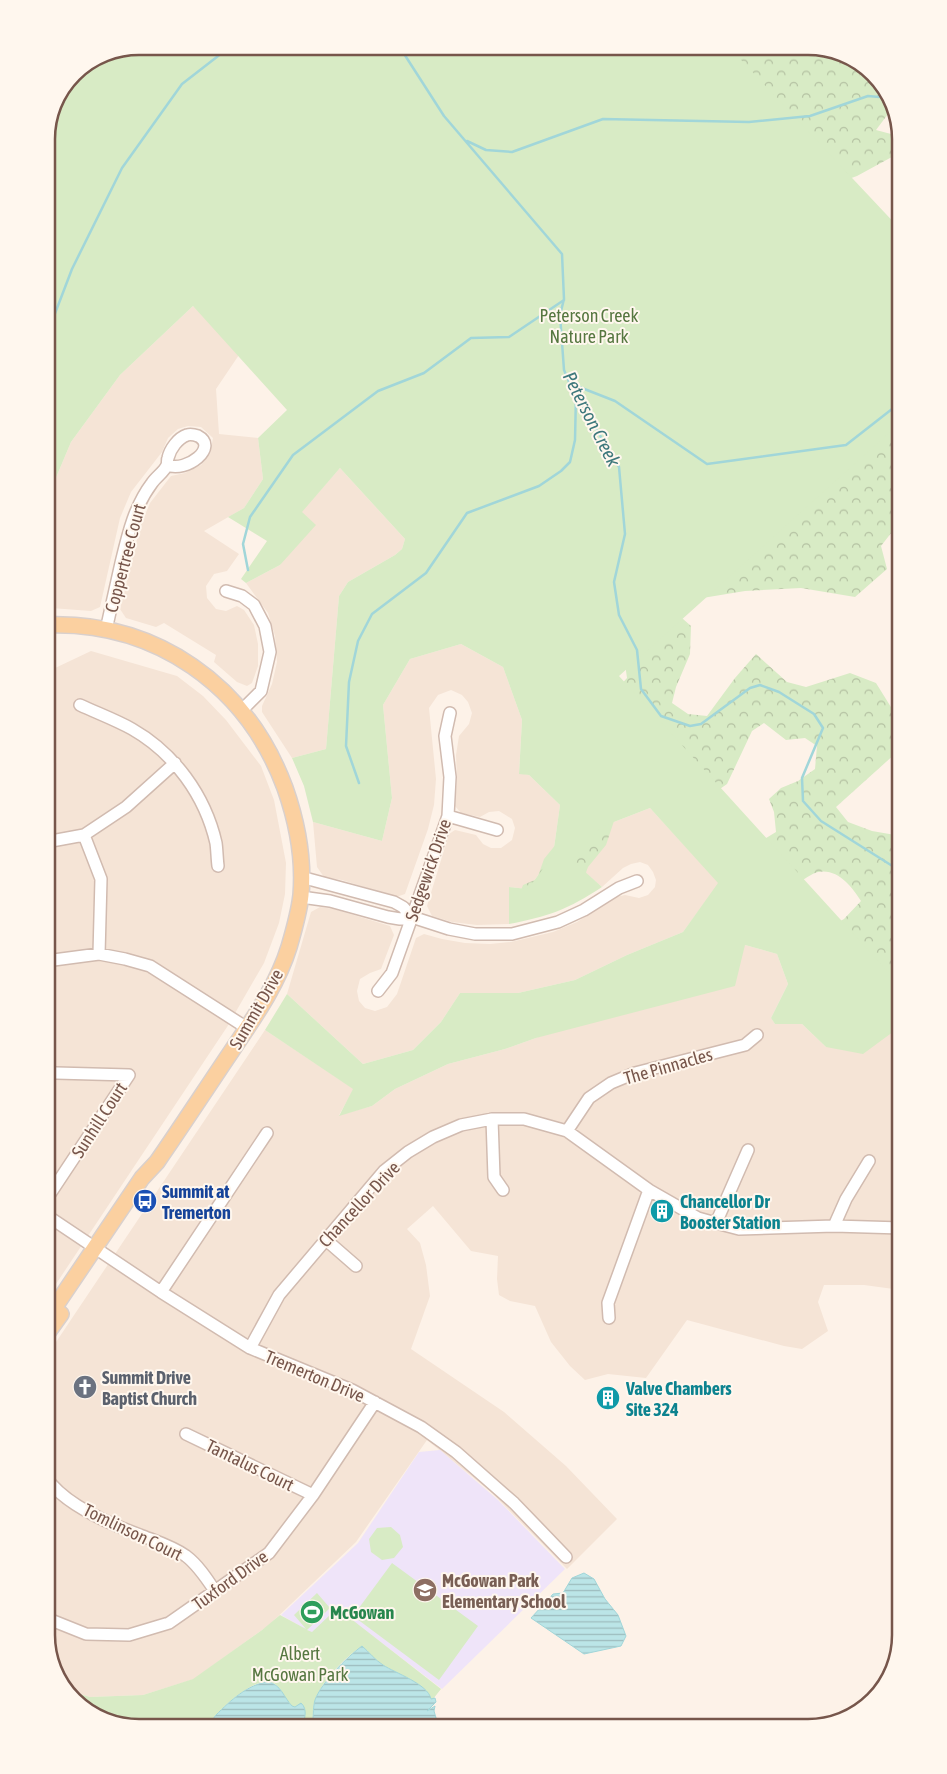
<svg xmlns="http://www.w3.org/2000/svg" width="947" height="1774" viewBox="0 0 947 1774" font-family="'Asap Condensed',sans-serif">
<defs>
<pattern id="forest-crowns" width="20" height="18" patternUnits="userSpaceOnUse" patternTransform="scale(1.25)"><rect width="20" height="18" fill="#d8ebc5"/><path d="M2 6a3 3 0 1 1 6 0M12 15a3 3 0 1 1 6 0" fill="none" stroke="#b4c1a2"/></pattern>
<pattern id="water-rules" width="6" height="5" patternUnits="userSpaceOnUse" patternTransform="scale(1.25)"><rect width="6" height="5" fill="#bbe5e7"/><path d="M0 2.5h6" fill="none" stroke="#9dbcbd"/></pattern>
</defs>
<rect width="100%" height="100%" fill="#fdf2e8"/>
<!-- residential -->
<path fill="#f5e4d6" d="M 193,306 L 243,349 L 216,389 L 219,434 L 258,438 L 263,479 L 244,508 L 204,531 L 239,554 L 227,571 L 214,574 L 206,586 L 207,598 L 216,609 L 226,611 L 237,606 L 244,610 L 254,625 L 258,644 L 258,666 L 252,683 L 247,686 L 237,682 L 214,662 L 216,655 L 164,623 L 156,627 L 126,618 L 120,609 L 140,527 L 150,503 L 171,476 L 185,473 L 201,465 L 210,454 L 213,438 L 201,427 L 188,426 L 178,429 L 168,438 L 162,452 L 131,492 L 120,518 L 100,607 L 91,611 L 51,608 L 55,480 L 71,442 L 120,375 Z
M 340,468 L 405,539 L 402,549 L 395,555 L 348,582 L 339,596 L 326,749 L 292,758 L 262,712 L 262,706 L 272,684 L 277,662 L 275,636 L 268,613 L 246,583 L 280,565 L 301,512 Z
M 461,644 L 503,667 L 522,720 L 519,773 L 529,775 L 560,805 L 553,855 L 528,889 L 509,887 L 509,924 L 477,925 L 452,922 L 432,916 L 427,906 L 449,834 L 455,830 L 476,835 L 483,844 L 491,848 L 501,848 L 512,840 L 515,828 L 512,819 L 499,811 L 489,812 L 480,817 L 461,813 L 455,806 L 457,780 L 456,755 L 459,736 L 469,724 L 472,713 L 468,702 L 462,695 L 451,690 L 438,695 L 429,708 L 436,779 L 434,805 L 428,829 L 405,894 L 396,897 L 342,880 L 324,877 L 317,867 L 313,822 L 382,841 L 392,798 L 383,705 L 410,659 Z
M 91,651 L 177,676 L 203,696 L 226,720 L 261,766 L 274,800 L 286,863 L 285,894 L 279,923 L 264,963 L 227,1027 L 46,1299 L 46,674 L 53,669 Z
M 650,808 L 719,883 L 683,932 L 627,955 L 575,980 L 518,993 L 460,993 L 441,1022 L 413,1050 L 363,1064 L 287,994 L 311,912 L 320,907 L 334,909 L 390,926 L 394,935 L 381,969 L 370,973 L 360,979 L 357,991 L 359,1001 L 365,1008 L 375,1011 L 387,1007 L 397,994 L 416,938 L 424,934 L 442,939 L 465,943 L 490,944 L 511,942 L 553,932 L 577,922 L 616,897 L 625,895 L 639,898 L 648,895 L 655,887 L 656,880 L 653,872 L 648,865 L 640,862 L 631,864 L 623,868 L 602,887 L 572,861 L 601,827 Z
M 745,945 L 777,954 L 788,984 L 771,1018 L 775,1024 L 802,1024 L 826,1047 L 901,1026 L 901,1290 L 864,1285 L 824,1285 L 818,1302 L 828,1331 L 802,1349 L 784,1346 L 687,1320 L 646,1378 L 608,1374 L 585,1380 L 570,1366 L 551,1342 L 535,1306 L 510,1301 L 499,1295 L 497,1279 L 498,1256 L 471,1251 L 433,1206 L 407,1229 L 420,1243 L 426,1265 L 430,1296 L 411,1349 L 504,1412 L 566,1466 L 617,1519 L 567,1569 L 491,1492 L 427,1440 L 356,1542 L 269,1625 L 194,1679 L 143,1695 L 90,1697 L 70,1691 L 53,1671 L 46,1635 L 46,1357 L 265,1030 L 354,1089 L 339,1115 L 372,1106 L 395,1089 L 448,1064 L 505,1049 L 536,1038 Z"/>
<!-- education -->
<path fill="#efe4f9" d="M 440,1450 L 498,1500 L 565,1569 L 442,1689 L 340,1611 L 314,1634 L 281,1615 L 358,1543 L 419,1452 Z"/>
<!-- forest -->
<path fill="url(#forest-crowns)" d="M 704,46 L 815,46 L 849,58 L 850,63 L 860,62 L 894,103 L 894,106 L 876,130 L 891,134 L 901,139 L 901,152 L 857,176 L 807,194 L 901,371 L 901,528 L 895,528 L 881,546 L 887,569 L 855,597 L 801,588 L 745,591 L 666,604 L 691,626 L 690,654 L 676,687 L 672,703 L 688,714 L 707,716 L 735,678 L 756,654 L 787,682 L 806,687 L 850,673 L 876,683 L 899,720 L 901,725 L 896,753 L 836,807 L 848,822 L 872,831 L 901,836 L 899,929 L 901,937 L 901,1007 L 833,925 L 844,919 L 861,901 C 852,887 838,868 818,872 C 812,873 804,880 797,883 L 756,844 L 776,832 L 774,812 L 769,799 L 781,788 L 798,781 L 815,769 L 817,746 L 805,738 L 786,740 L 764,723 L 752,731 L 727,784 L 700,803 L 656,793 L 615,818 L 606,845 L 588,867 L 581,886 L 517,901 L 523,885 L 537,879 L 544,859 L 561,838 L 617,689 L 627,678 L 621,635 Z"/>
<!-- green -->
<path fill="#d8ebc5" d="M 139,46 L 728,46 L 901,230 L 901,422 L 619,676 L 901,986 L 901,1026 L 863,1054 L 826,1047 L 802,1024 L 775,1024 L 771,1018 L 788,984 L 777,954 L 745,945 L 735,986 L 536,1038 L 505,1049 L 448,1064 L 395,1089 L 372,1106 L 339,1116 L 353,1089 L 265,1030 L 287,994 L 363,1064 L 413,1050 L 441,1022 L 460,993 L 518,993 L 575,980 L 627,955 L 683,932 L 718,883 L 650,808 L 601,827 L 572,860 L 602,887 C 569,909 547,917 509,924 L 509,887 L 528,889 L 553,855 L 560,805 L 529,775 L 519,774 L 522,720 L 503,667 L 461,644 L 410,659 L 383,705 L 392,798 L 382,841 L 313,822 L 304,786 L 292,758 L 326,749 L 339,596 L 348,582 L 395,555 L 402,549 L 405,539 L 340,468 L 302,512 L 316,525 L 280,565 L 246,583 L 241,579 L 267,541 L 228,517 L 244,508 L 263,479 L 258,438 L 287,410 L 193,306 L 120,375 L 71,442 L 55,480 L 51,608 L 46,608 L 46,155 L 51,150 L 46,145 L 46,133 L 74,73 L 104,53 Z
M 391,1527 L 400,1535 L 403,1547 L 394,1558 L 382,1560 L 371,1552 L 369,1539 L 377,1528 Z
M 392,1563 L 478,1626 L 439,1680 L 353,1616 Z
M 317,1593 L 330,1608 L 307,1630 L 312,1632 L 332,1613 L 335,1616 L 341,1611 L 441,1689 L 433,1699 L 431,1699 C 428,1684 395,1673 383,1665 C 375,1660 369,1652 362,1646 C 345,1657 322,1681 315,1700 C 311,1710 315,1718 310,1728 L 301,1728 L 305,1713 L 302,1704 L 295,1707 L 292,1706 C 285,1700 283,1690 275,1684 C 259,1673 226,1704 216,1715 C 212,1719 213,1723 208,1728 L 133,1728 L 87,1712 L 70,1691 L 90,1697 L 143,1695 L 193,1679 L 262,1630 L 280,1615 L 306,1629 L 294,1615 Z"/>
<!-- water -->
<path fill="url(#water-rules)" stroke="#a1d6d9" d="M 584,1573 L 594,1579 L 605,1599 L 618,1615 L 626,1636 L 621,1646 L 584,1654 L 531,1618 L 553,1594 L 563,1593 L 572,1578 Z
M 362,1646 C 369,1652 375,1660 383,1665 C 395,1673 428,1684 431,1699 L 435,1698 L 436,1702 L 427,1711 L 435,1706 L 434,1711 L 439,1728 L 310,1728 C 315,1718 312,1710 315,1700 C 321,1683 347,1657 362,1646 Z
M 268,1682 C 281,1684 284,1698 292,1706 L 295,1707 L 301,1703 C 308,1709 305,1720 301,1728 L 208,1728 C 213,1723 212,1719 216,1715 C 230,1701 248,1684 268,1682 Z"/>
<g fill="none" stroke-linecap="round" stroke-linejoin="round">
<!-- stream -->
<path stroke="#a1d6d9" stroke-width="2.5" d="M 399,46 L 444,116 L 562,254 L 564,299 L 560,315 L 564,370 L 572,389 L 619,467 L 625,534 L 614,582 L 619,615 L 637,650 L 641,689 L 661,716 L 690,726 L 701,724 L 750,688 L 760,685 L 779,692 L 814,714 L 823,728 L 802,778 L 803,801 L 821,821 L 894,867 L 901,869
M 467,141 L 486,150 L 512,152 L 603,119 L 749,122 L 810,116 L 868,96 L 879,97 L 885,92
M 46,337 L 72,269 L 122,168 L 182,84 L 231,46
M 569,383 L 615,401 L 707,464 L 846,445 L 901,402
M 248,570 L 243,544 L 250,517 L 293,455 L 378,391 L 424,373 L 471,338 L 509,337 L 564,300
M 359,783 L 346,746 L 349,682 L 358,641 L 372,614 L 426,573 L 467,513 L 539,486 L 561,471 L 570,462 L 575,440 L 576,394"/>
<!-- minor casing -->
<g stroke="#d1bbb0" stroke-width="14">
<path id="minor" d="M 226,591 L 242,596 L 254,605 L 265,626 L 270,652 L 261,691 L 242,710
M 106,630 C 111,608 116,585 121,563 C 128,534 134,507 152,483 C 156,477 165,471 167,465 C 168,463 167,460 168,458 C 170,449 178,438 187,435 C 191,434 195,435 198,436 C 219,447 187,473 167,465
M 80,705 C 97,713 116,720 132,729 C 174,753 205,795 216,843 C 217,850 217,858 218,866
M 448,816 L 497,830
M 84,835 L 101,879 L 99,954
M 46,842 L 84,835 L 126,807 L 175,763
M 301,877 L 394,902 L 403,907 L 412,917
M 301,897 L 330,901 L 388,917 L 400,919 L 412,917 L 449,929 L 475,934 L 512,934 L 558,922 L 584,910 L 619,888 L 637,881
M 46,961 L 99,954 L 125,959 L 150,966 L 247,1028
M 378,991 L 392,973 L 448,816 L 450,777 L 445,736 L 450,713
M 492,1119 L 494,1177 L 503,1190
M 567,1131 L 589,1098 L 611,1083 L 635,1073 L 745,1045 L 757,1035
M 46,1200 L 129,1075 L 56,1073
M 46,1215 L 161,1292 L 250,1348 L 352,1390 L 421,1427 L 456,1452 L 514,1503 L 566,1557
M 716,1223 L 748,1150
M 834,1226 L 846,1199 L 869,1161
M 325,1239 L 356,1266
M 161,1292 L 267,1133
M 609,1318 L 608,1303 L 649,1190
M 250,1348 L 279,1295 L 384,1171 L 408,1152 L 433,1137 L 461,1125 L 492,1119 L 524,1119 L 567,1131 L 649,1190 L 698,1218 L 716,1223 L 739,1229 L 834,1226 L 901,1228
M 186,1434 L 313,1495
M 46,1477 C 64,1505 110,1524 140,1535 C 155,1541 172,1546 186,1556 C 198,1565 207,1579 215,1591
M 46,1618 L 86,1634 L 129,1635 L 169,1623 L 269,1553 L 313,1495 L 375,1402"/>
</g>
<!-- major casing -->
<g stroke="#d9d0cd" stroke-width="18">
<path id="major" d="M 46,1320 L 142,1178 L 157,1162 C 182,1126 206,1089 231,1052 C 253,1019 277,986 289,947 C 294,930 299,913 301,895 C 304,859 297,822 285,788 C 247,685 156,621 46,625
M 46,1335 L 61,1314"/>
</g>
<!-- minor -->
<use href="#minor" stroke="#fff" stroke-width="11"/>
<!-- major -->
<use href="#major" stroke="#fbd0a0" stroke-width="15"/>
</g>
<!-- icons -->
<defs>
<g id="bus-disc" transform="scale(1.25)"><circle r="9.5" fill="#1a4fb4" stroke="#fff7ee"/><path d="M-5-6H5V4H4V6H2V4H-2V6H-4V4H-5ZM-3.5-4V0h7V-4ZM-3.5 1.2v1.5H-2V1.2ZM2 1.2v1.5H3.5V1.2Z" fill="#fff"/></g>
<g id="building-disc" transform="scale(1.25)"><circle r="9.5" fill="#0f9aa8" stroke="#fff7ee"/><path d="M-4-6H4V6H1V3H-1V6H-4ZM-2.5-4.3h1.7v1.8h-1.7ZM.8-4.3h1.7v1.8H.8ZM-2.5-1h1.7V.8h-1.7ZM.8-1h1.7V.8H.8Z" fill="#fff"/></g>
<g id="church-disc" transform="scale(1.25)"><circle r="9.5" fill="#6b7280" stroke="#fff7ee"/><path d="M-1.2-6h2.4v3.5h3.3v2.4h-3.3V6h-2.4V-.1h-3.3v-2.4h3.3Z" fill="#fff"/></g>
<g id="school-disc" transform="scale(1.25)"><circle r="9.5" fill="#8d6e63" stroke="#fff7ee"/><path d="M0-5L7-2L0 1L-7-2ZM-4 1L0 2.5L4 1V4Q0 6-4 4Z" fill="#fff"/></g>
<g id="stadium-disc" transform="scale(1.25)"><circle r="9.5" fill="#2e9e5b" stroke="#fff7ee"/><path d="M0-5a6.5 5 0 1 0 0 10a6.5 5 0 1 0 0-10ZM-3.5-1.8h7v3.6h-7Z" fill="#fff"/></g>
</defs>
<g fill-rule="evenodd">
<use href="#bus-disc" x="145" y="1201"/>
<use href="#building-disc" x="662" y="1211"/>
<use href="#church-disc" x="85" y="1387"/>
<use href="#building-disc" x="608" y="1398"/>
<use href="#school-disc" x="425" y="1590"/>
<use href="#stadium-disc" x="312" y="1612"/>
</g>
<g text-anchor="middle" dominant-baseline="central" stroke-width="4" stroke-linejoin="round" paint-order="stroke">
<!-- park labels -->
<g font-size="18" fill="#567740" stroke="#fff7ee">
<text x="589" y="315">Peterson Creek<tspan x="589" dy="21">Nature Park</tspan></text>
<text x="300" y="1653">Albert<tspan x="300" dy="21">McGowan Park</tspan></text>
</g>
<!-- street labels -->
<g font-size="18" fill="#77564b" stroke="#fff7ee">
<text transform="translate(125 558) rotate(-75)">Coppertree Court</text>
<text transform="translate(428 870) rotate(-71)">Sedgewick Drive</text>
<text transform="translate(256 1009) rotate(-60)">Summit Drive</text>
<text transform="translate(668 1066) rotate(-16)">The Pinnacles</text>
<text transform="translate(99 1120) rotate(-57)">Sunhill Court</text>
<text transform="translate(359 1204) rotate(-47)">Chancellor Drive</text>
<text transform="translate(315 1376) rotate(23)">Tremerton Drive</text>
<text transform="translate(250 1465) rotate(26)">Tantalus Court</text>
<text transform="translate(133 1532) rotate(26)">Tomlinson Court</text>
<text transform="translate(230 1580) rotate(-36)">Tuxford Drive</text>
</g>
<!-- transit labels -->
<g font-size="18" font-weight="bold" fill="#164399" stroke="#fff7ee" text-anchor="start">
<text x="162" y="1191">Summit at<tspan x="162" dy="21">Tremerton</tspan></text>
</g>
<!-- culture labels -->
<g font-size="18" font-weight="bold" fill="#0d838f" stroke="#fff7ee" text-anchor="start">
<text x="680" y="1201">Chancellor Dr<tspan x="680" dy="21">Booster Station</tspan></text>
<text x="626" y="1388">Valve Chambers<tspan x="626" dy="21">Site 324</tspan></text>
</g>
<!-- worship labels -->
<g font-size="18" font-weight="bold" fill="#5b616d" stroke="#fff7ee" text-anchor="start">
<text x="102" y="1377">Summit Drive<tspan x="102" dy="21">Baptist Church</tspan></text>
</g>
<!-- education labels -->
<g font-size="18" font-weight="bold" fill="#785e54" stroke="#fff7ee" text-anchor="start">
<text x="442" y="1580">McGowan Park<tspan x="442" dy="21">Elementary School</tspan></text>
</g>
<!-- leisure labels -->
<g font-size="18" font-weight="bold" fill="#27864d" stroke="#fff7ee" text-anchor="start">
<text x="330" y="1612">McGowan</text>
</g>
<!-- water labels -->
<g font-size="19" font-style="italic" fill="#3e787c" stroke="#fff7ee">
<text transform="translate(592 419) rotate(63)">Peterson Creek</text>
</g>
</g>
<!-- crop -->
<path d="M0 0H947V1774H0ZM139 55H808A84 84 0 0 1 892 139V1635A84 84 0 0 1 808 1719H139A84 84 0 0 1 55 1635V139A84 84 0 0 1 139 55Z" fill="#fff7ee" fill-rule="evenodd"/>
<path fill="none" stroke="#77564b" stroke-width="2.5" d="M139 55H808A84 84 0 0 1 892 139V1635A84 84 0 0 1 808 1719H139A84 84 0 0 1 55 1635V139A84 84 0 0 1 139 55Z"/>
</svg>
